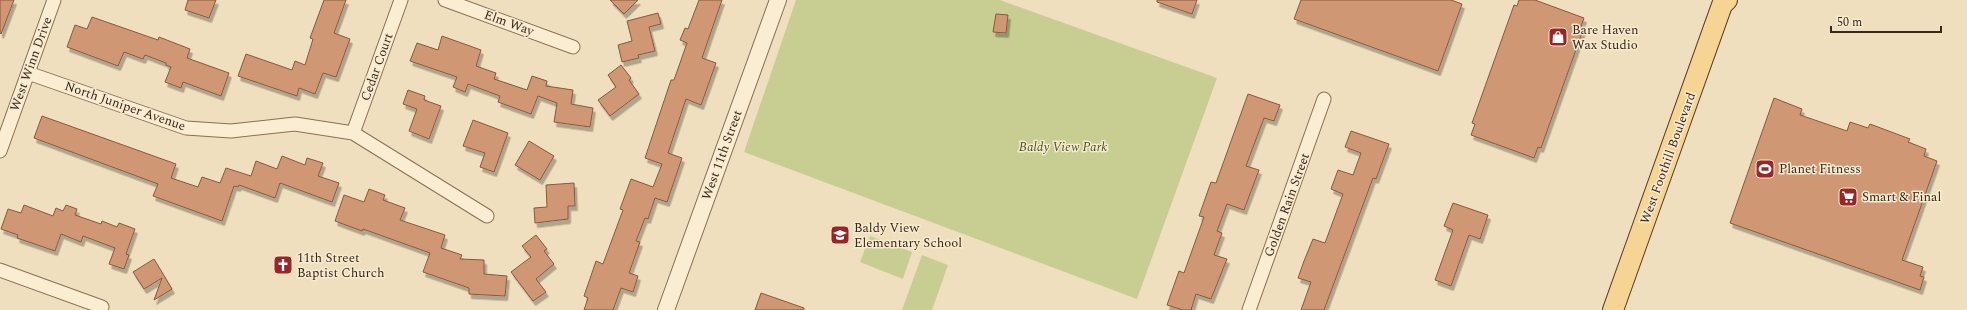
<svg xmlns="http://www.w3.org/2000/svg" width="1967" height="310" viewBox="0 0 1967 310" font-family="Spectral,serif">
<defs>
<filter id="shadow"><feDropShadow dx="2.5" dy="4.5" stdDeviation="0" flood-color="#0004"/></filter>
</defs>
<rect width="100%" height="100%" fill="#efdfbf"/>
<!-- green -->
<path fill="#c8ce92" d="M 796,0 L 1000,0 L 1217,78 L 1137,299 L 744,152 Z
M 870,236 L 912,252 L 903,279 L 860,262 Z
M 922,255 L 948,265 L 932,310 L 902,310 Z"/>
<!-- building -->
<path fill="#cf9773" stroke="#89583b" filter="url(#shadow)" d="M 0,0 L 14,0 L 1,34 L 0,33 Z
M 188,0 L 216,0 L 209,18 L 185,10 Z
M 324,0 L 346,0 L 334,33 L 350,39 L 336,77 L 323,73 L 315,94 L 299,88 L 297,96 L 238,76 L 246,54 L 292,70 L 295,61 L 305,65 L 313,39 L 310,38 Z
M 610,0 L 638,0 L 624,14 Z
M 699,0 L 722,0 L 702,58 L 716,63 L 701,105 L 686,99 L 668,153 L 682,158 L 667,202 L 655,198 L 648,219 L 645,218 L 636,241 L 640,242 L 629,273 L 638,276 L 633,292 L 621,288 L 613,310 L 584,310 L 588,298 L 584,296 L 596,261 L 603,264 L 623,210 L 620,209 L 631,179 L 653,187 L 662,164 L 645,158 L 671,80 L 674,80 L 687,43 L 680,40 L 685,28 L 688,29 Z
M 1157,0 L 1197,0 L 1192,14 L 1157,2 Z
M 1301,0 L 1451,0 L 1462,4 L 1438,71 L 1294,19 Z
M 1519,0 L 1535,0 L 1584,18 L 1580,29 L 1583,30 L 1541,148 L 1538,147 L 1534,158 L 1471,135 L 1475,124 L 1472,123 L 1514,5 L 1517,6 Z
M 658,13 L 661,24 L 649,27 L 655,51 L 638,55 L 639,58 L 622,62 L 618,45 L 632,41 L 627,21 Z
M 996,14 L 1008,15 L 1006,33 L 993,32 Z
M 92,17 L 158,40 L 159,37 L 190,49 L 187,58 L 229,73 L 221,96 L 183,82 L 181,88 L 165,82 L 171,67 L 166,65 L 166,63 L 145,55 L 143,59 L 124,52 L 118,66 L 67,47 L 75,25 L 87,29 Z
M 442,36 L 481,50 L 476,66 L 496,73 L 494,79 L 527,90 L 532,76 L 547,81 L 546,86 L 573,90 L 571,104 L 593,108 L 590,127 L 554,122 L 557,103 L 538,96 L 531,114 L 498,102 L 500,96 L 468,84 L 465,92 L 453,87 L 457,77 L 410,61 L 417,43 L 438,50 Z
M 621,65 L 631,78 L 629,80 L 639,94 L 610,116 L 598,100 L 616,87 L 608,75 Z
M 408,90 L 425,96 L 424,100 L 441,106 L 429,139 L 409,131 L 417,109 L 403,104 Z
M 1248,94 L 1280,105 L 1274,121 L 1264,118 L 1246,166 L 1259,170 L 1244,210 L 1227,204 L 1217,231 L 1222,233 L 1214,255 L 1227,259 L 1211,299 L 1196,294 L 1191,310 L 1183,310 L 1167,305 L 1179,271 L 1184,273 L 1204,217 L 1199,216 L 1211,182 L 1216,183 Z
M 1774,98 L 1802,109 L 1800,115 L 1847,131 L 1850,122 L 1868,128 L 1870,124 L 1910,139 L 1908,142 L 1926,149 L 1924,156 L 1937,161 L 1902,260 L 1923,267 L 1920,276 L 1924,277 L 1920,290 L 1730,223 Z
M 42,116 L 176,164 L 171,178 L 198,187 L 202,177 L 220,183 L 226,168 L 251,176 L 256,161 L 277,169 L 282,156 L 305,165 L 307,158 L 323,163 L 318,176 L 339,183 L 332,202 L 280,183 L 275,198 L 239,185 L 238,187 L 234,186 L 222,221 L 153,196 L 158,184 L 34,138 Z
M 473,120 L 508,133 L 494,172 L 480,167 L 485,153 L 463,146 Z
M 1351,131 L 1389,144 L 1376,179 L 1373,178 L 1324,310 L 1301,310 L 1311,282 L 1298,278 L 1304,261 L 1313,239 L 1325,243 L 1343,194 L 1331,189 L 1338,170 L 1353,175 L 1361,153 L 1345,147 Z
M 529,141 L 554,156 L 540,180 L 515,165 Z
M 574,183 L 575,206 L 568,206 L 568,219 L 535,223 L 534,208 L 547,207 L 546,185 Z
M 369,189 L 385,195 L 383,200 L 405,208 L 400,220 L 445,235 L 441,248 L 462,255 L 460,259 L 484,260 L 484,274 L 507,276 L 505,296 L 469,294 L 469,288 L 423,272 L 430,253 L 363,229 L 362,231 L 335,221 L 344,195 L 364,202 Z
M 1453,203 L 1488,215 L 1480,239 L 1469,235 L 1451,286 L 1435,280 L 1453,230 L 1444,226 Z
M 24,205 L 53,216 L 56,208 L 63,211 L 66,205 L 77,209 L 75,215 L 101,224 L 102,221 L 117,227 L 119,223 L 135,229 L 126,254 L 129,255 L 124,269 L 109,264 L 115,248 L 83,236 L 81,242 L 61,234 L 55,251 L 17,238 L 18,235 L 1,229 L 8,209 L 21,213 Z
M 536,235 L 547,249 L 544,251 L 554,264 L 536,279 L 546,292 L 533,301 L 511,272 L 531,257 L 522,246 Z
M 154,259 L 172,289 L 154,300 L 162,278 L 144,289 L 133,272 Z
M 761,293 L 804,308 L 804,310 L 755,310 Z"/>
<g fill="none" stroke-linecap="round" stroke-linejoin="round">
<!-- minor casing -->
<g stroke="#887056" stroke-width="15">
<path id="minor" d="M 445,0 L 573,47
M 28,73 L 186,128 L 231,131 L 295,124 L 353,133 L 487,216
M 353,133 L 401,0
M 0,151 L 54,0
M 0,270 L 102,307
M 1249,310 L 1324,99"/>
</g>
<!-- tertiary casing -->
<g stroke="#887056" stroke-width="18">
<path id="tertiary" d="M 666,310 L 778,0"/>
</g>
<!-- primary casing -->
<g stroke="#563e2b" stroke-width="22">
<path id="primary" d="M 1613,310 L 1722,5 L 1727,0"/>
</g>
<!-- minor -->
<use href="#minor" stroke="#faedd2" stroke-width="13"/>
<!-- tertiary -->
<use href="#tertiary" stroke="#faedd2" stroke-width="16"/>
<!-- primary -->
<use href="#primary" stroke="#f5d494" stroke-width="20"/>
</g>
<!-- icons -->
<defs>
<g id="shop-square" transform="scale(1)"><rect x="-9" y="-9" width="18" height="18" rx="4" fill="#9a2428" stroke="#f7eace"/><path d="M-5-2.5h2.3a2.7 3.5 0 0 1 5.4 0H5L5.5 6h-11ZM-1.5-2.5h3a1.5 2.3 0 0 0-3 0Z" fill="#fff"/></g>
<g id="stadium-square" transform="scale(1)"><rect x="-9" y="-9" width="18" height="18" rx="4" fill="#9a2428" stroke="#f7eace"/><path d="M0-5a6.5 5 0 1 0 0 10a6.5 5 0 1 0 0-10ZM-3.5-1.8h7v3.6h-7Z" fill="#fff"/></g>
<g id="supermarket-square" transform="scale(1)"><rect x="-9" y="-9" width="18" height="18" rx="4" fill="#9a2428" stroke="#f7eace"/><path d="M-6-5.5h2.5l.6 2H6L4.5 2H-2.5L-4.4-4H-6ZM-1.5 3.2a1.3 1.3 0 1 0 .1 0ZM3 3.2a1.3 1.3 0 1 0 .1 0Z" fill="#fff"/></g>
<g id="school-square" transform="scale(1)"><rect x="-9" y="-9" width="18" height="18" rx="4" fill="#9a2428" stroke="#f7eace"/><path d="M0-5L7-2L0 1L-7-2ZM-4 1L0 2.5L4 1V4Q0 6-4 4Z" fill="#fff"/></g>
<g id="church-square" transform="scale(1)"><rect x="-9" y="-9" width="18" height="18" rx="4" fill="#9a2428" stroke="#f7eace"/><path d="M-1.2-6h2.4v3.5h3.3v2.4h-3.3V6h-2.4V-.1h-3.3v-2.4h3.3Z" fill="#fff"/></g>
</defs>
<g fill-rule="evenodd">
<use href="#shop-square" x="1558" y="37"/>
<use href="#stadium-square" x="1765" y="169"/>
<use href="#supermarket-square" x="1848" y="197"/>
<use href="#school-square" x="840" y="235"/>
<use href="#church-square" x="283" y="265"/>
</g>
<g text-anchor="middle" dominant-baseline="central" stroke-width="3" stroke-linejoin="round" paint-order="stroke">
<!-- street labels -->
<g font-size="13" fill="#37281c" stroke="#f7eace">
<text transform="translate(509 23) rotate(20)">Elm Way</text>
<text transform="translate(31 64) rotate(-70)">West Winn Drive</text>
<text transform="translate(377 67) rotate(-70)">Cedar Court</text>
<text transform="translate(125 106) rotate(19)">North Juniper Avenue</text>
<text transform="translate(722 155) rotate(-70)">West 11th Street</text>
<text transform="translate(1668 158) rotate(-70)">West Foothill Boulevard</text>
<text transform="translate(1287 205) rotate(-70)">Golden Rain Street</text>
</g>
<!-- poi labels -->
<g font-size="13" fill="#37281c" stroke="#f7eace" text-anchor="start">
<text x="1572" y="30">Bare Haven<tspan x="1572" dy="15">Wax Studio</tspan></text>
<text x="1779" y="169">Planet Fitness</text>
<text x="1862" y="197">Smart &amp; Final</text>
<text x="854" y="228">Baldy View<tspan x="854" dy="15">Elementary School</tspan></text>
<text x="297" y="258">11th Street<tspan x="297" dy="15">Baptist Church</tspan></text>
</g>
<!-- park labels -->
<g font-size="13" font-style="italic" fill="#495521" stroke="#f7eace">
<text x="1063" y="147">Baldy View Park</text>
</g>
</g>
<!-- scale -->
<path d="M1831 26v6h110v-6" fill="none" stroke="#37281c" stroke-width="2"/>
<text x="1837" y="26" font-size="12" fill="#37281c" stroke="#f7eace" stroke-width="3" paint-order="stroke">50 m</text>
</svg>
